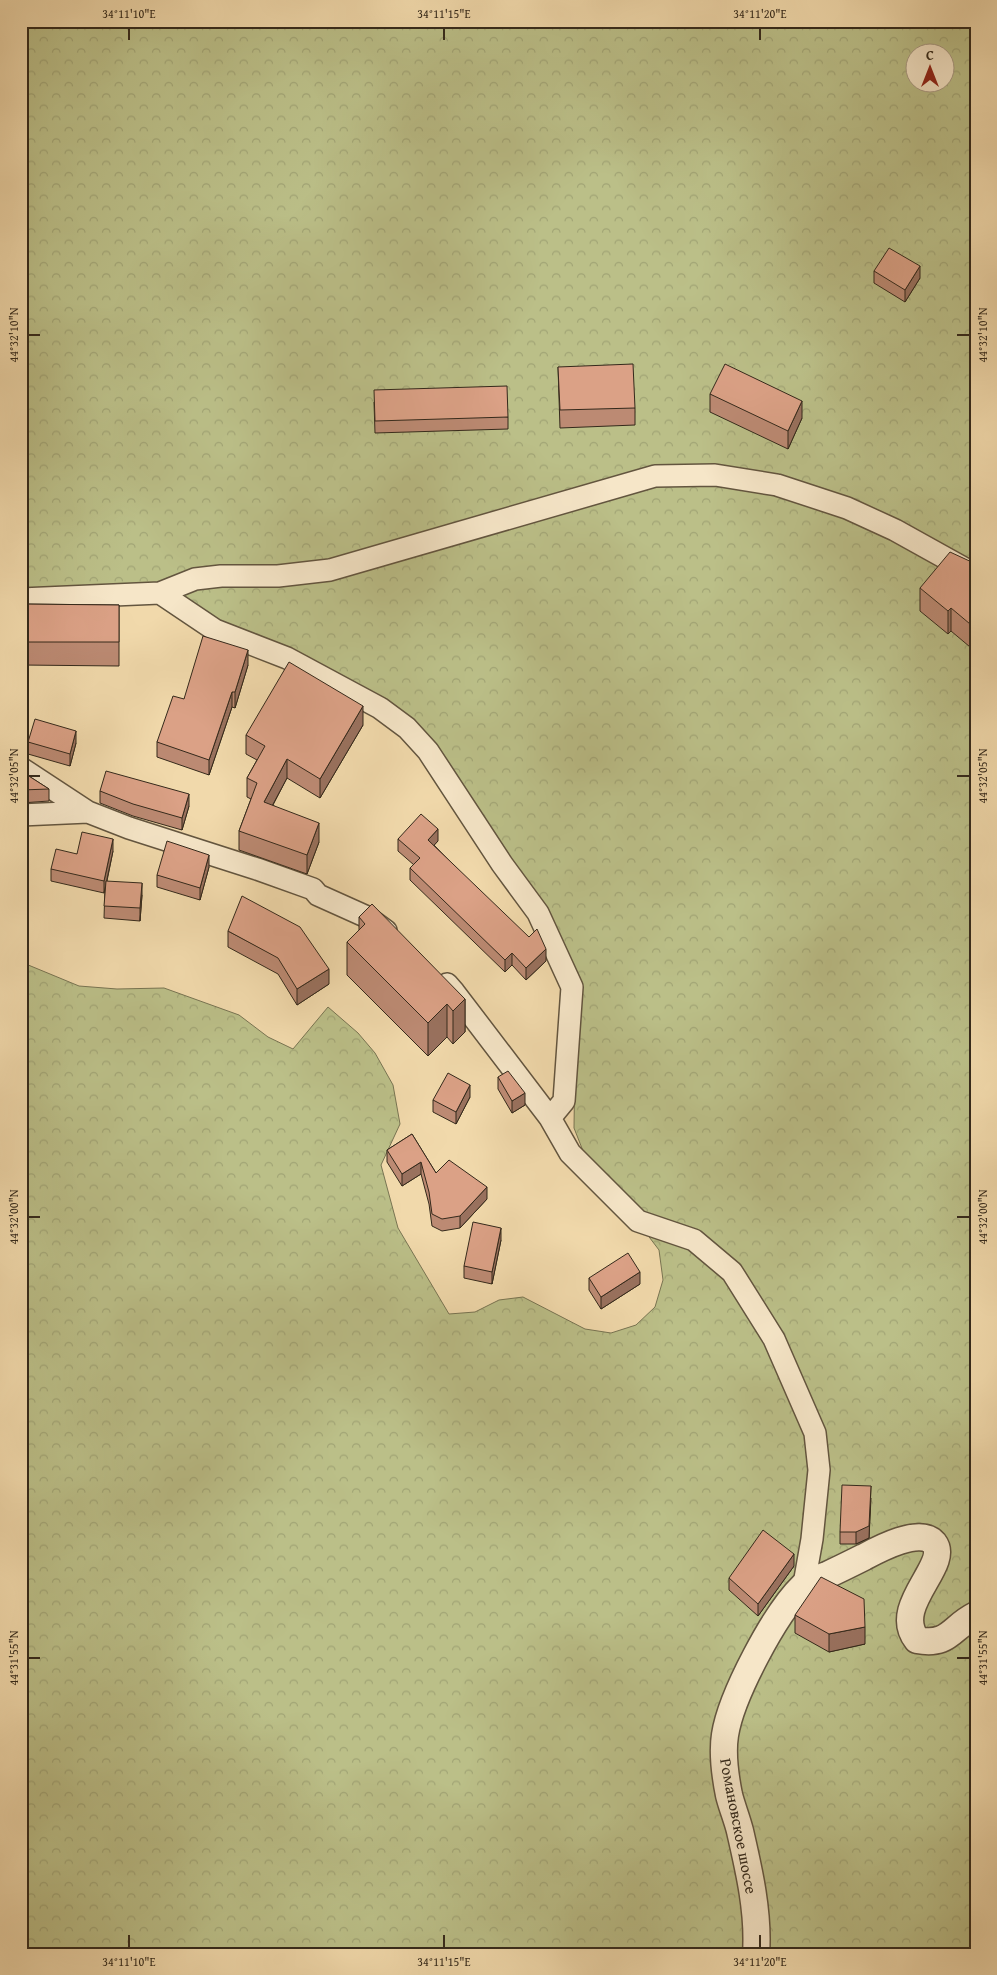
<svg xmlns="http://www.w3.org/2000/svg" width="997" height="1975" viewBox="0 0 997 1975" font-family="'Gentium Book Plus',serif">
<defs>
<pattern id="forest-crowns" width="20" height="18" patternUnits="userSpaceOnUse" patternTransform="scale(1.25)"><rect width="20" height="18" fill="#bbbf88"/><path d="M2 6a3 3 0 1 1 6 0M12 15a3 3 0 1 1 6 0" fill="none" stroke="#a1a475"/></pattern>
</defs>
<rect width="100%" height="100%" fill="#f1d9ab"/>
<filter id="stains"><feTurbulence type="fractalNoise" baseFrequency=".004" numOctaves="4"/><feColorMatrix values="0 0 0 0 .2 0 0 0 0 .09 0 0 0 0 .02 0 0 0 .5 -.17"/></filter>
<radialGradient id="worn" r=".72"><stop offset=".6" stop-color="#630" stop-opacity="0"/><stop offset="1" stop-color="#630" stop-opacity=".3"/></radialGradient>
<!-- forest -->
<path fill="url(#forest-crowns)" stroke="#787452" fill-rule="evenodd" d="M 21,21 L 976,21 L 976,1954 L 21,1954 L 21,962 L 79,986 L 117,989 L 164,988 L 239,1015 L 268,1037 L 293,1049 L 328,1007 L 358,1033 L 375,1053 L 393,1085 L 400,1124 L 381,1165 L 398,1228 L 449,1314 L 475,1312 L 499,1300 L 523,1297 L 585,1329 L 611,1333 L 636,1325 L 655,1307 L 663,1280 L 659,1250 L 640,1225 L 598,1189 L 574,1128 L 576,980 L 421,734 L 219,624 L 166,589 L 21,594 ZM 914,52 L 944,52 L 944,82 L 914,82 Z"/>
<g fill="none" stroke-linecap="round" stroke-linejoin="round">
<!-- minor casing -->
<g stroke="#63553f" stroke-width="24">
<path id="minor" d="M 160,593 L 215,630 L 287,658 L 380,708 L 407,728 L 428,751 L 502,864 L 538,913 L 572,987 L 564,1101 L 550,1118 L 570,1153 L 638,1221 L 694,1240 L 732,1272 L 774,1339 L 815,1433 L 819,1470 L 812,1539 L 804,1584
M 21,599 L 160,593 L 195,579 L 221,576 L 278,576 L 330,570 L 655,476 L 715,475 L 777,485 L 847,508 L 895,530 L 976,575
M 21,768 L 88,812 L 129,828 L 257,869 L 313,889 L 318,895 L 367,917 L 386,931
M 21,815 L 88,812
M 447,984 L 454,992 L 550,1118"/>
</g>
<!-- tertiary casing -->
<g stroke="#63553f" stroke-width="29">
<path id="tertiary" d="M 756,1954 C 759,1913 749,1870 740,1831 C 737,1819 732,1807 729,1795 C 725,1775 722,1754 725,1735 C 731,1696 775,1613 803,1586 C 809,1580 820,1578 827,1575 C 840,1569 852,1563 864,1557 C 879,1549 920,1527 934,1543 C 951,1565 890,1606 917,1640 C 950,1646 950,1628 976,1615"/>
</g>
<!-- minor -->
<use href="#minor" stroke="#f6e6c8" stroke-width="21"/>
<!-- tertiary -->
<use href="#tertiary" stroke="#f6e6c8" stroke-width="26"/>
</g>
<!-- wall -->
<path fill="#bc8a73" stroke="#34291b" d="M 874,271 L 920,278 L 905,302 L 874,283 Z
M 558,367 L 635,408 L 635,425 L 560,428 Z
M 710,394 L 802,418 L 788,449 L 710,412 Z
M 374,402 L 508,417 L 508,429 L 375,433 Z
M 976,564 L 976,652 L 951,631 L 948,634 L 920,611 L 920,588 Z
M 21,604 L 119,605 L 119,666 L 21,665 Z
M 248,665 L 235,708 L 232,707 L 209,775 L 157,757 L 157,742 L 184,699 Z
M 363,725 L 320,798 L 287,778 L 273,805 L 319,842 L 307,874 L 239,850 L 239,831 L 251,799 L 247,797 L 247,778 L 257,760 L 246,754 L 246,735 Z
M 28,742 L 76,743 L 70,766 L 28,754 Z
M 21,771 L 49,789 L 49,801 L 21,803 Z
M 100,791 L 189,806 L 182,830 L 133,816 L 100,803 Z
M 21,815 L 25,841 L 25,853 L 21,853 Z
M 398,839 L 438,841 L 434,845 L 546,961 L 526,980 L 512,965 L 505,972 L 410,880 L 410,868 L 414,865 L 398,851 Z
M 113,851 L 107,881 L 142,895 L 140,921 L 104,918 L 105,888 L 104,893 L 51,881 L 51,869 L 77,854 Z
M 209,867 L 200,900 L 157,887 L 157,875 Z
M 359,917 L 465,999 L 465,1032 L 453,1044 L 447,1037 L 428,1056 L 347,975 L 347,942 L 359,930 Z
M 228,931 L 329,984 L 297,1005 L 278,974 L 228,947 Z
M 498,1077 L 525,1105 L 512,1113 L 498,1089 Z
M 470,1097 L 456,1124 L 433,1112 L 433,1100 Z
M 412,1134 L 436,1173 L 487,1199 L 460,1228 L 442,1231 L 432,1226 L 429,1204 L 421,1174 L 402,1186 L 387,1162 L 387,1150 Z
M 501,1240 L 492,1284 L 464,1278 L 464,1266 Z
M 589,1278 L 640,1284 L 601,1309 L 589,1290 Z
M 871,1498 L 869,1538 L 856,1544 L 840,1544 L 840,1532 Z
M 794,1566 L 758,1616 L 729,1590 L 729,1578 Z
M 795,1615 L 865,1644 L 829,1652 L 795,1633 Z"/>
<!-- shaded-wall -->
<path fill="#99715e" stroke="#34291b" d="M 920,266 L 920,278 L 905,302 L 905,290 Z
M 802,401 L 802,418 L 788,449 L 788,431 Z
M 951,608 L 951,631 L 948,634 L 948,611 Z
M 248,650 L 248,665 L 235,708 L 235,692 Z
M 232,692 L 232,707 L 209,775 L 209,760 Z
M 363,706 L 363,725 L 320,798 L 320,779 Z
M 76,731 L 76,743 L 70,766 L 70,754 Z
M 287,759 L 287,778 L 264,821 L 264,802 Z
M 189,794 L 189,806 L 182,830 L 182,818 Z
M 319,823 L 319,842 L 307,874 L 307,855 Z
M 438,829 L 438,841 L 428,852 L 428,840 Z
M 113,839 L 113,851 L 104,893 L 104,881 Z
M 209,855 L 209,867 L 200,900 L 200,888 Z
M 142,883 L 142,895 L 140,921 L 140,908 Z
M 546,949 L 546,961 L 526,980 L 526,968 Z
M 512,953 L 512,965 L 505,972 L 505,960 Z
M 329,969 L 329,984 L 297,1005 L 297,989 Z
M 465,999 L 465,1032 L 453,1044 L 453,1011 Z
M 447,1004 L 447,1037 L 428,1056 L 428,1023 Z
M 470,1085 L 470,1097 L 456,1124 L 456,1112 Z
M 525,1093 L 525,1105 L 512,1113 L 512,1101 Z
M 421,1162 L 421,1174 L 402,1186 L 402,1174 Z
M 487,1187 L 487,1199 L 460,1228 L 460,1216 Z
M 501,1228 L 501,1240 L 492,1284 L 492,1272 Z
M 640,1272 L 640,1284 L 601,1309 L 601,1297 Z
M 871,1486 L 869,1538 L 856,1544 L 856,1532 Z
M 794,1554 L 794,1566 L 758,1616 L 758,1604 Z
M 865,1627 L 865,1644 L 829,1652 L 829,1634 Z"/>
<!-- building -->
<path fill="#dba186" stroke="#34291b" d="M 889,248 L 920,266 L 905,290 L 874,271 Z
M 633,364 L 635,408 L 560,410 L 558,367 Z
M 725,364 L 802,401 L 788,431 L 710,394 Z
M 507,386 L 508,417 L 375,421 L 374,390 Z
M 950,552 L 976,564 L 976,629 L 951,608 L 948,611 L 920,588 Z
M 21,604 L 119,605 L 119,642 L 21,642 Z
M 203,636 L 248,650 L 235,692 L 232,692 L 209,760 L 157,742 L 173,696 L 184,699 Z
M 289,662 L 363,706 L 320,779 L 287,759 L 264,802 L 319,823 L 307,855 L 239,831 L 257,783 L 247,778 L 265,746 L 246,735 Z
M 35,719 L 76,731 L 70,754 L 28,742 Z
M 21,771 L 49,789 L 21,790 Z
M 106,771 L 189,794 L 182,818 L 133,804 L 100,791 Z
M 421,814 L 438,829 L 428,840 L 529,937 L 537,929 L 546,949 L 526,968 L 512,953 L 505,960 L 410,868 L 420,858 L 398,839 Z
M 21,815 L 23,815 L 25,841 L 21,841 Z
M 82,832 L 113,839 L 104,881 L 51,869 L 56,849 L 77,854 Z
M 167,841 L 209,855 L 200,888 L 157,875 Z
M 106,881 L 142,883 L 140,908 L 104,906 Z
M 242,896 L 300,927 L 329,969 L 297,989 L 278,958 L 228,931 Z
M 372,904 L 465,999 L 453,1011 L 447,1004 L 428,1023 L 347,942 L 365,924 L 359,917 Z
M 508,1071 L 525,1093 L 512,1101 L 498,1077 Z
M 448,1073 L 470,1085 L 456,1112 L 433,1100 Z
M 412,1134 L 436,1173 L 449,1160 L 487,1187 L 460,1216 L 442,1219 L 432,1214 L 429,1192 L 421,1162 L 402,1174 L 387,1150 Z
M 473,1222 L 501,1228 L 492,1272 L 464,1266 Z
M 628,1253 L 640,1272 L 601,1297 L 589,1278 Z
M 842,1485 L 871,1486 L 869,1526 L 856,1532 L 840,1532 Z
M 763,1530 L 794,1554 L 758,1604 L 729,1578 Z
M 821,1577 L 864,1599 L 865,1627 L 829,1634 L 795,1615 Z"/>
<!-- ticks -->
<path fill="none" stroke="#34291b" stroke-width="2" d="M 129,28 L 129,40M 444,28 L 444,40M 760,28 L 760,40M 28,335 L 40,335M 957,335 L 970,335M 28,776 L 40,776M 957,776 L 970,776M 28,1217 L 40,1217M 957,1217 L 970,1217M 28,1658 L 40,1658M 957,1658 L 970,1658M 129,1935 L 129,1948M 444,1935 L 444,1948M 760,1935 L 760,1948"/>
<g text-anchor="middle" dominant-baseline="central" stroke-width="4" stroke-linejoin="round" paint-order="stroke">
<!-- street labels -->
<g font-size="16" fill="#34291b" stroke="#f6e6c8">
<text transform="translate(739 1826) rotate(79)">Романовское шоссе</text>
</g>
</g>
<!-- margin -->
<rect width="997" height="1975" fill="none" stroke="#f1d9ab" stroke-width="55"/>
<!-- north arrow -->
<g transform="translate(930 68)"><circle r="24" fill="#f6e6c8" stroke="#a89a83"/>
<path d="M0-4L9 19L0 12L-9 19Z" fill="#8f2418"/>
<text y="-8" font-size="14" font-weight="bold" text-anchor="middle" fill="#34291b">С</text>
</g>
<rect x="28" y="28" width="942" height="1920" fill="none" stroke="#34291b" stroke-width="2"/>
<g font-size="12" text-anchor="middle" fill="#34291b">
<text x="129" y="18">34°11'10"E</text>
<text x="444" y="18">34°11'15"E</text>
<text x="760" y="18">34°11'20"E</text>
<text transform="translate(14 335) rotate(-90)" y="4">44°32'10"N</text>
<text transform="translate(983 335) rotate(-90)" y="4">44°32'10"N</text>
<text transform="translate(14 776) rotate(-90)" y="4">44°32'05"N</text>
<text transform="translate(983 776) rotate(-90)" y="4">44°32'05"N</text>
<text transform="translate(14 1217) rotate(-90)" y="4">44°32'00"N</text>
<text transform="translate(983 1217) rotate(-90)" y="4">44°32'00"N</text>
<text transform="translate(14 1658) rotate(-90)" y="4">44°31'55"N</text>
<text transform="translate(983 1658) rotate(-90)" y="4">44°31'55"N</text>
<text x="129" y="1966">34°11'10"E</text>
<text x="444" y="1966">34°11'15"E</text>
<text x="760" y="1966">34°11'20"E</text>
</g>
<rect width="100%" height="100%" filter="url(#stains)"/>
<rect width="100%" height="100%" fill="url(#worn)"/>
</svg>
